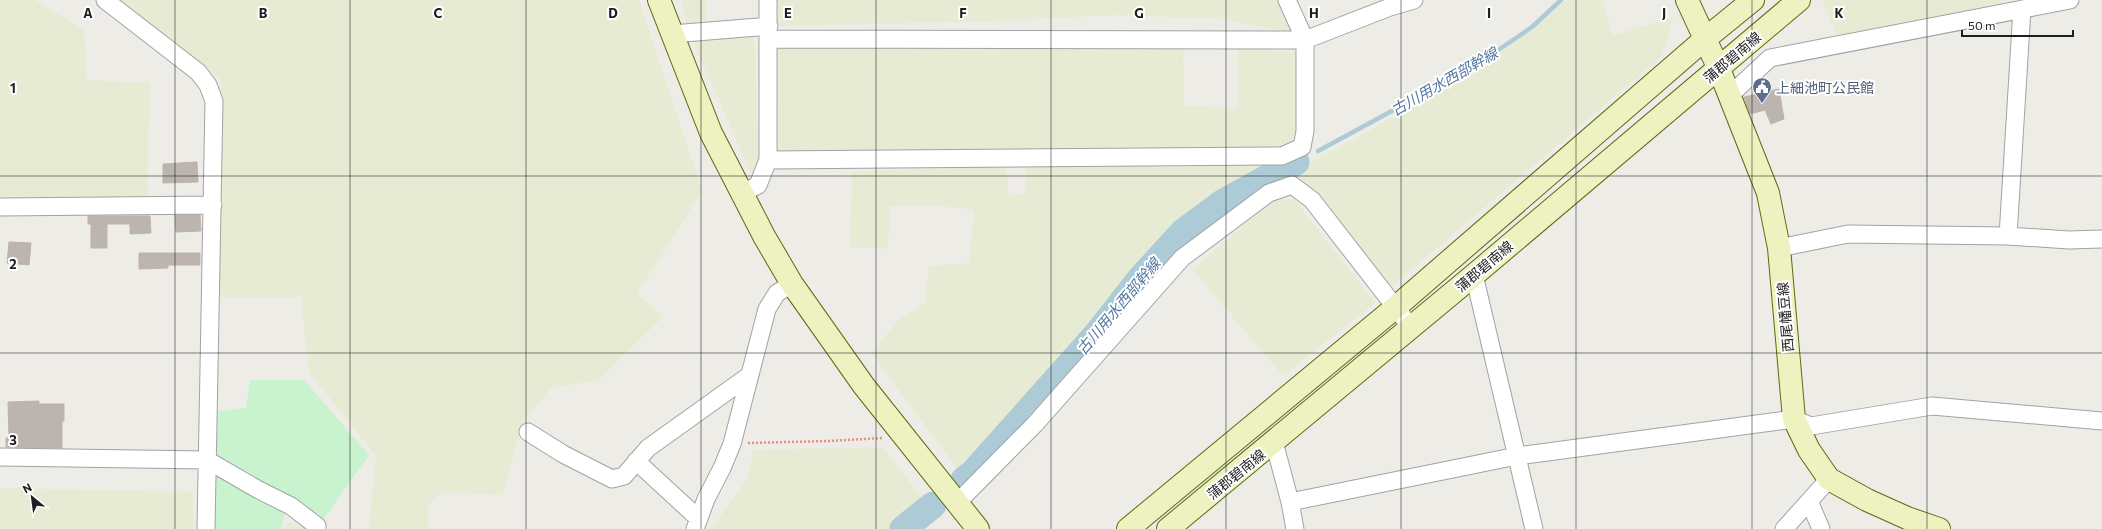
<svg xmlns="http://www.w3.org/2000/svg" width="2102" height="529" viewBox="0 0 2102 529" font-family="Commissioner,'Noto Sans JP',sans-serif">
<rect width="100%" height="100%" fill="#eeece6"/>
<!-- farmland -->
<path fill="#e8ebd3" d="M 0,0 L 35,0 L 84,30 L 87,80 L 150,83 L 147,199 L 0,196 Z
M 120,0 L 639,0 L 702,191 L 637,294 L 663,317 L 599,380 L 551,388 L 523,422 L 502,495 L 442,491 L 427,506 L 428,529 L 369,529 L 376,456 L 309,372 L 301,297 L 219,297 L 221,80 Z
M 681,0 L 707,0 L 706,21 L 686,23 Z
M 777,0 L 1278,0 L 1294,33 L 1221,19 L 1117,15 L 997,21 L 778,26 Z
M 1566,0 L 1602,0 L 1613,36 L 1674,16 L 1661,57 L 1391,287 L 1294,170 L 1356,138 L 1477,72 Z
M 1822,0 L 2001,0 L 2004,5 L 1838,36 Z
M 754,36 L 759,164 L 753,178 L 693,41 Z
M 1183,44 L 1184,106 L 1238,108 L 1238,49 L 1297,52 L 1297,141 L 1273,151 L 778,155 L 777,46 Z
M 1006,165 L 1009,198 L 1025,193 L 1025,166 L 1272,165 L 1179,228 L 1123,288 L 962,475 L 871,353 L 900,319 L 925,303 L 929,266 L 969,263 L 974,210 L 931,205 L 890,206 L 888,249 L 850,247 L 852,172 Z
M 1277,198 L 1294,199 L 1375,303 L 1283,376 L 1192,269 Z
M 883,447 L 925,502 L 895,529 L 711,529 L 748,478 L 753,450 Z
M 0,488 L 193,492 L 193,529 L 0,529 Z
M 287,522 L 306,528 L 307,529 L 286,529 Z"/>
<!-- park -->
<path fill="#c8f3ce" d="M 250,380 L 304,380 L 369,455 L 322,521 L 216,457 L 215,412 L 246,408 Z
M 211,468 L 286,508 L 281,529 L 211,529 Z"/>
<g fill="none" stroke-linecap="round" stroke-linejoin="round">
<!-- stream -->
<path stroke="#accbd6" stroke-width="4.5" d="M 1318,151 L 1475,66 L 1532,27 L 1561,0"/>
<!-- river -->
<path stroke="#accbd6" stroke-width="27" d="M 964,480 L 973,473 L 1096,335 L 1140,279 L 1183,232 L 1222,203 L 1296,162
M 903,529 L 933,505"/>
</g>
<!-- building -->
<path fill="#bbb4af" stroke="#beb4aa" d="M 1779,89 L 1784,119 L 1771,124 L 1765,110 L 1750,114 L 1744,97 Z
M 197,162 L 198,182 L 163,183 L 163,164 Z
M 175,215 L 200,215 L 201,231 L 176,232 Z
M 88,216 L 150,216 L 151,233 L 130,234 L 130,224 L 107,224 L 107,248 L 91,248 L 91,224 L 88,224 Z
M 9,242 L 31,243 L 29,265 L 7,263 Z
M 139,253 L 200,253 L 200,265 L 168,265 L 168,268 L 139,269 Z
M 39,401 L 39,404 L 64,404 L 64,421 L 62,421 L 62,448 L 6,447 L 6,438 L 9,438 L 8,402 Z"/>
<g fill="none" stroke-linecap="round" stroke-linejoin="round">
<!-- street casing -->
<g stroke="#a2a2a2" stroke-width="19">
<path id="street" d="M 105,0 L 198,72 L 208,85 L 214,101 L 206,529
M 672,34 L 769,26
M 769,39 L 1305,40 L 1390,7 L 1414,0
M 1729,96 L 1770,58 L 2070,0
M 768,160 L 1282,156 L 1302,147 L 1305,131 L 1305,40 L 1287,0
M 743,193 L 758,185 L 768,160 L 768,0
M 0,207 L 213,205
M 2008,236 L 2022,9
M 1779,248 L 1848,234 L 2008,236 L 2069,240 L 2102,239
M 1474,275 L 1534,529
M 528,432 L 563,454 L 612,479 L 624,476 L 648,448 L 750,375
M 1274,442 L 1290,502 L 1295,529
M 0,457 L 207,460 L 257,489 L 291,506 L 317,526 L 317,529
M 636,461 L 699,519
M 1809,501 L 1821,529
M 1290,502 L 1517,456 L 1794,419 L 1811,426 L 1932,406 L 2102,421
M 957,503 L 1035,424 L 1182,258 L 1269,193 L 1292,185 L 1312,200 L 1410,326
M 695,529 L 706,499 L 722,468 L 732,444 L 767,309 L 777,293 L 792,284
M 1784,529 L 1829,479"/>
</g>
<!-- secondary casing -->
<g stroke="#5b6912" stroke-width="24">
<path id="secondary" d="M 659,0 L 711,133 L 764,236 L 792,284 L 864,386 L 978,529
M 1687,0 L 1719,69 L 1768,193 L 1779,248 L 1794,419 L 1809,450 L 1829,479 L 1867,500 L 1907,518 L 1939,529
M 1128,529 L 1396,307 L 1705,39 L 1753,0
M 1168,529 L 1474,275 L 1799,0"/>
</g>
<!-- path -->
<path stroke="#e98d7c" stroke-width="2.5" stroke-dasharray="2 2" stroke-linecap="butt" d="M 748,443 L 828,441 L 883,438"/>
<!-- street -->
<use href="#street" stroke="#fff" stroke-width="17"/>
<!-- secondary -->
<use href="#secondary" stroke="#edf2c0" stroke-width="22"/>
</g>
<!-- grid -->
<path fill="none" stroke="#1e1e1e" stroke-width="1" stroke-opacity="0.55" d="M 175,0 L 175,529M 350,0 L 350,529M 526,0 L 526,529M 701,0 L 701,529M 876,0 L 876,529M 1051,0 L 1051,529M 1226,0 L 1226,529M 1401,0 L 1401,529M 1576,0 L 1576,529M 1752,0 L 1752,529M 1927,0 L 1927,529M 0,176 L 2102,176M 0,353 L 2102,353"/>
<!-- icons -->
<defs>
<g id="civic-pin" transform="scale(1)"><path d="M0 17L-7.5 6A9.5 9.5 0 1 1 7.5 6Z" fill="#5c6f8a" stroke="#fff"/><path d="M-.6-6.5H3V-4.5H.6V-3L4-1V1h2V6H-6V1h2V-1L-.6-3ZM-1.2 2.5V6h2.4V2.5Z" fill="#fff"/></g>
</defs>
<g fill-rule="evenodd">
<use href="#civic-pin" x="1762" y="87"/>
</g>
<g text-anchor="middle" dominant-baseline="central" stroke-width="4" stroke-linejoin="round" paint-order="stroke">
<!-- street labels -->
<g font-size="14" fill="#1e1e1e" stroke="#fff">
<text transform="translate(1732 57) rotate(-40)">蒲郡碧南線</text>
<text transform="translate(1484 266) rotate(-40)">蒲郡碧南線</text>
<text transform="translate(1785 317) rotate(-95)">西尾幡豆線</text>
<text transform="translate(1236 474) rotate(-39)">蒲郡碧南線</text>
</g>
<!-- service labels -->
<g font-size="14" fill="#4e5e75" stroke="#fff" text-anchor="start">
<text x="1776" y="87">上細池町公民館</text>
</g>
<!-- water labels -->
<g font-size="15" font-style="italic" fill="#5679a2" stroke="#fff">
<text transform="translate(1444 81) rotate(-30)">古川用水西部幹線</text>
<text transform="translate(1118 306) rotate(-50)">古川用水西部幹線</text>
</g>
</g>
<g font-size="13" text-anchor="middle" font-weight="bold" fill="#1e1e1e" stroke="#fff" stroke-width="4" stroke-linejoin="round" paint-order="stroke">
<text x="88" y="18">A</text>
<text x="263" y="18">B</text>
<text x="438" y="18">C</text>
<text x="613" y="18">D</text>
<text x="788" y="18">E</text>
<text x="963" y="18">F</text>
<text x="1139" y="18">G</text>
<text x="1314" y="18">H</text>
<text x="1489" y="18">I</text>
<text x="1664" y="18">J</text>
<text x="1839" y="18">K</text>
<text x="13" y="93">1</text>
<text x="13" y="269">2</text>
<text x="13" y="445">3</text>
</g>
<!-- north arrow -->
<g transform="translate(32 497) rotate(331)" stroke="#ffffff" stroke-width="3" paint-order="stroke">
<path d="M0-3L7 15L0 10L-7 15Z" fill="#1e1e1e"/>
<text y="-6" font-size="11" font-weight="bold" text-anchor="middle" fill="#1e1e1e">N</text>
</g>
<!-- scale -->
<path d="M1962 30v6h111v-6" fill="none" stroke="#1e1e1e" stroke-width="2"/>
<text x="1968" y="30" font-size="12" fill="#1e1e1e" stroke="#ffffff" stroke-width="3" paint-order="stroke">50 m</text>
</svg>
